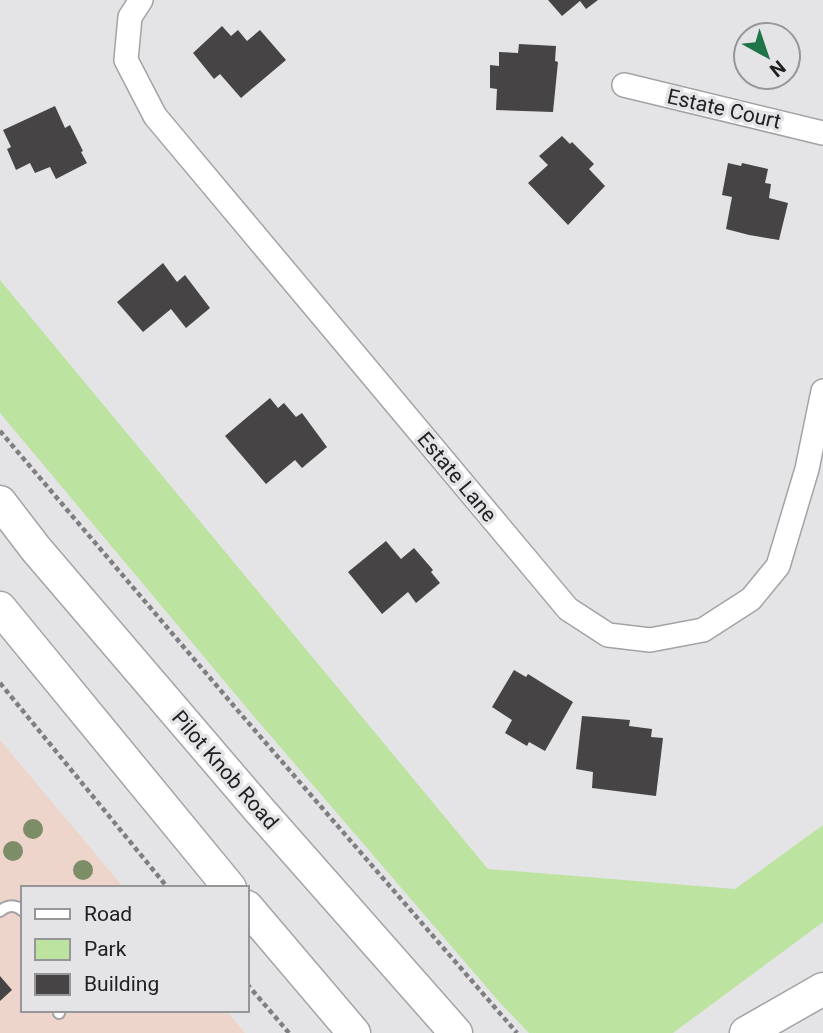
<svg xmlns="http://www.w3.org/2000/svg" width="823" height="1033" viewBox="0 0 823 1033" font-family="Roboto,sans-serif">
<rect width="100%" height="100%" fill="#e4e4e7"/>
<!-- commercial -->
<path fill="#edd5cb" d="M 0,740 L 124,888 L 23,888 L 23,1010 L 226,1010 L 245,1033 L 0,1033 Z"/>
<!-- green -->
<path fill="#bde3a1" d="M 0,280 L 488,869 L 735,889 L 823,825 L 823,922 L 673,1033 L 529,1033 L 501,1004 L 251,713 L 0,413 Z"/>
<!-- building -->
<path fill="#464445" d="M 548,0 L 598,0 L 586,9 L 580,1 L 562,16 Z
M 222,26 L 231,36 L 238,30 L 247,41 L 260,30 L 286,60 L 241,98 L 220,74 L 214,79 L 193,53 Z
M 519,44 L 556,46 L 555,61 L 558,62 L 553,112 L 496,110 L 497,89 L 490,88 L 490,65 L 499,66 L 499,52 L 518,53 Z
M 55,106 L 65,128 L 70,125 L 83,151 L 81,152 L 87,163 L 56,179 L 50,167 L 35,173 L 30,163 L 16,170 L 7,149 L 11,147 L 3,130 Z
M 562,136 L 570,144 L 572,142 L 594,164 L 589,169 L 605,186 L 568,225 L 528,183 L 548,165 L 539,156 Z
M 728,163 L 741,166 L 742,163 L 768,169 L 765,183 L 771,184 L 769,198 L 788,203 L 779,240 L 749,235 L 726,229 L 732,197 L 722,195 Z
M 163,263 L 177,282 L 185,275 L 210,308 L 186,328 L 171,309 L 143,332 L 117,302 Z
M 270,398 L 278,408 L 284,403 L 296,417 L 302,413 L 327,447 L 302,468 L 295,460 L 266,484 L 225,436 Z
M 386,541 L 401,559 L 414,548 L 433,570 L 431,572 L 440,583 L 416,603 L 408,592 L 382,614 L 348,572 Z
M 514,670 L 526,677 L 528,674 L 573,702 L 545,751 L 529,742 L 527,746 L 505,733 L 512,720 L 492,707 Z
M 582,716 L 630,720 L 629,726 L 652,729 L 651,737 L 663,738 L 656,796 L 592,788 L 593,772 L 576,769 Z
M 0,976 L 12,990 L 0,1001 Z"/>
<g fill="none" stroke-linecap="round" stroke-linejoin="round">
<!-- service casing -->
<g stroke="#a3a3a6" stroke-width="14">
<path id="service" d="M 0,911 C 8,905 15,904 23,911
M 59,1013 L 60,1010"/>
</g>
<!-- minor casing -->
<g stroke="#a3a3a6" stroke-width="26">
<path id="minor" d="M 141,0 L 130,17 L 126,60 L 155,116 L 568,609 L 608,635 L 650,640 L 703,630 L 751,599 L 778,566 L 807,469 L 823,391
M 624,85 L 823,133"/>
</g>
<!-- secondary casing -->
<g stroke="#a3a3a6" stroke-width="35">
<path id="secondary" d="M 0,502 L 36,549 L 261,812 L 456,1033
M 0,608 L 230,888
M 247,907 L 354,1033
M 746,1033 L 823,989"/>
</g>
<!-- path -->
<path stroke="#7f7f81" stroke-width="4.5" stroke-dasharray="5 3.5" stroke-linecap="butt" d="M 0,431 L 239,712 L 517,1033
M 0,683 L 168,888
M 247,984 L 289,1033"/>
<!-- service -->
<use href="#service" stroke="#fff" stroke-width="10"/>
<!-- minor -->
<use href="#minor" stroke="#fff" stroke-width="23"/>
<!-- secondary -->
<use href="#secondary" stroke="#fff" stroke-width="32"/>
</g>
<!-- trees -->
<g fill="#7c8d68">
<circle cx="33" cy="829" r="10"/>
<circle cx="13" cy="851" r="10"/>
<circle cx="83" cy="870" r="10"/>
</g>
<g text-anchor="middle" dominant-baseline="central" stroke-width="7" stroke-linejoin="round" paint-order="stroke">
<!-- street labels -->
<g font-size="21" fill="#212122" stroke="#e4e4e7">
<text transform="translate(724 109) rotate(13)">Estate Court</text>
<text transform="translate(457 477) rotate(50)">Estate Lane</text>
<text transform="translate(225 770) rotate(49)">Pilot Knob Road</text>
</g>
</g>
<!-- legend -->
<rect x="21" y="886" width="228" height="126" fill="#e4e4e7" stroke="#969698" stroke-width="2"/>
<rect x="35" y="909" width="35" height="10" fill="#ffffff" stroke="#969698" stroke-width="2"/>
<text x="84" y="921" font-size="21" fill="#212122">Road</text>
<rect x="35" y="939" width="35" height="21" fill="#bde3a1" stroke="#969698" stroke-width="2"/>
<text x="84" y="956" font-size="21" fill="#212122">Park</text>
<rect x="35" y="974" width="35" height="21" fill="#464445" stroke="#969698" stroke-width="2"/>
<text x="84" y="991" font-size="21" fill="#212122">Building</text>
<!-- north arrow -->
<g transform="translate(767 56) rotate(140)"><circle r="33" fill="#e4e4e7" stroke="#969698" stroke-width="2"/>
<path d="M0-5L12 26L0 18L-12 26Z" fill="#1f7549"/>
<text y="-10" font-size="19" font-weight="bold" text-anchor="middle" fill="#212122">N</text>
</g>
</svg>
